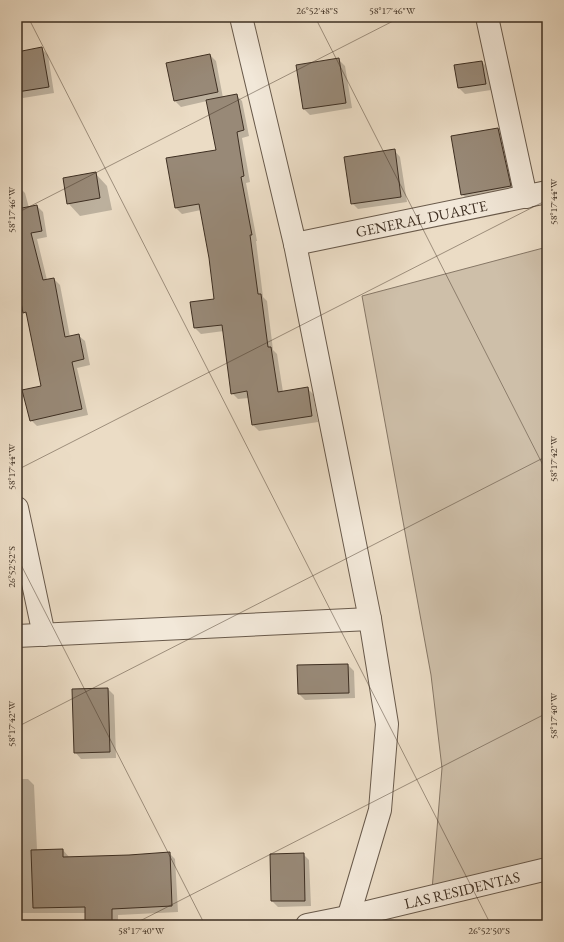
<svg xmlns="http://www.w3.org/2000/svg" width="564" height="942" viewBox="0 0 564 942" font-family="'EB Garamond',serif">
<rect width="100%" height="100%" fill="#ebdcc5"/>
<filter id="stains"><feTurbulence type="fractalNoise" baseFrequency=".005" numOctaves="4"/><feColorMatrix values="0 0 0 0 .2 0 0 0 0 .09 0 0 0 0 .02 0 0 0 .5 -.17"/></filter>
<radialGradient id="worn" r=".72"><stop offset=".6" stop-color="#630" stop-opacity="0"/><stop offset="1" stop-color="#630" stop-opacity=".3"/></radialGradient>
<!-- green -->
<path fill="#cebfa9" stroke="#867766" d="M 547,247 L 547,859 L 432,890 L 442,768 L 431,675 L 362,296 Z"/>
<!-- shadow -->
<path fill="#0003" d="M 42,49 L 48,55 L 54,93 L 23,98 L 17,92 L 17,53 Z
M 210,55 L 216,61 L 223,98 L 236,95 L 242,101 L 249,136 L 242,138 L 250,182 L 246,183 L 257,241 L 256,241 L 263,297 L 267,301 L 273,350 L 277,354 L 283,392 L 307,388 L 313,394 L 318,422 L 259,431 L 253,425 L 249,398 L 238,399 L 232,393 L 224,331 L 201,334 L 195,328 L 216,300 L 210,258 L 201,210 L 182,214 L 176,208 L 217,150 L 207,101 L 181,107 L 175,101 Z
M 339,60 L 345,66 L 352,108 L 310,115 L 304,109 L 297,66 Z
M 482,62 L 488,68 L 491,90 L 465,94 L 459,88 L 455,66 Z
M 498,129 L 504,135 L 516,192 L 468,200 L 462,194 Z
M 394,150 L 400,157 L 407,202 L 358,209 L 352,203 Z
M 95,173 L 107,186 L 112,210 L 80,216 L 68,203 Z
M 17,187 L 19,187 L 25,193 L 29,208 L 37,206 L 43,212 L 47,237 L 37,239 L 47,280 L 54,279 L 60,285 L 70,337 L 78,335 L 85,341 L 90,365 L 77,368 L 88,415 L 37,426 L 31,420 L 42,387 L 27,316 L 24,312 L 17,276 Z
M 348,665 L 354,671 L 355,698 L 305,700 L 299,694 Z
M 108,689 L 114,695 L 116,758 L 81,759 L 75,752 Z
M 17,779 L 28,779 L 34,785 L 37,850 L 63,850 L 69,857 L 130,856 L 169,853 L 175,859 L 178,912 L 118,915 L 118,925 L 86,925 L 86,913 L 17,913 Z
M 303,854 L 309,860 L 311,906 L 278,907 L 272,901 Z"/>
<!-- building -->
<path fill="#988977" stroke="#3e2f22" d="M 42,47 L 49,87 L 17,92 L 17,52 Z
M 210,54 L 218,92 L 174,101 L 166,63 Z
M 339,58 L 346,103 L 303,109 L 296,65 Z
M 482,61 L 486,84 L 458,88 L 454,65 Z
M 237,94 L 244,130 L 237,132 L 244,176 L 241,177 L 252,235 L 250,235 L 258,294 L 261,294 L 268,347 L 271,347 L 278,392 L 308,387 L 312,416 L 252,425 L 247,391 L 231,394 L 222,325 L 194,328 L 190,302 L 214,299 L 209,258 L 199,204 L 175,208 L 166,158 L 216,150 L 206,100 Z
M 498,128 L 511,186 L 461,195 L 451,136 Z
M 395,149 L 401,197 L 351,204 L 344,157 Z
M 96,172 L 100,198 L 67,204 L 63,178 Z
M 37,205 L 42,231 L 31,233 L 43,280 L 54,278 L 65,337 L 79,334 L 84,359 L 72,362 L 82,409 L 30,421 L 22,390 L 41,386 L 26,312 L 23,313 L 17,281 L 17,209 Z
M 348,664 L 349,693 L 298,694 L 297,665 Z
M 108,688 L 110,752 L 74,753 L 72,689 Z
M 63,849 L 63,857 L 129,855 L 170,852 L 172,906 L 112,909 L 112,925 L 85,925 L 85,907 L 33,908 L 31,850 Z
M 304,853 L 305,901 L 271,901 L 270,854 Z"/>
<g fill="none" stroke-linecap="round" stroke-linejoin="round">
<!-- street casing -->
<g stroke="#695a4b" stroke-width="24">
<g id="street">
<path d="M 241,17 L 295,244 L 370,619 L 387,724 L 380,810 L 346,925"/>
<path d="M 487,17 L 526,197"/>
<path id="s1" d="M 295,244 L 547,192"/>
<path d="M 17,508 L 44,635"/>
<path d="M 17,636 L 370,619"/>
<path id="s2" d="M 307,925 L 347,917 L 547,869"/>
</g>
</g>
<!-- street -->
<use href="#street" stroke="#f2e8d9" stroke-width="22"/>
</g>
<!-- ticks -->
<path fill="none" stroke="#3e2f22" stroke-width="1" stroke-opacity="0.45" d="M 28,17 L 491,925M 315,17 L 547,473M 17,213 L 401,17M 17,470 L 547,200M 17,557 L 205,925M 17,727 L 547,456M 132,925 L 547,713"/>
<g text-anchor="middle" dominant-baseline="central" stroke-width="3" stroke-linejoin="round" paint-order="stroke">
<!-- street labels -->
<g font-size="15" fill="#3e2f22" stroke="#f2e8d9">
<text stroke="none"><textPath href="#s1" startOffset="129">GENERAL DUARTE</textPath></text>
<text stroke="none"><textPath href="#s2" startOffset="159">LAS RESIDENTAS</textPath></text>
</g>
</g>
<!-- margin -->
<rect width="564" height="942" fill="none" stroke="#ebdcc5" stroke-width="44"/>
<rect x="22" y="22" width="520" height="898" fill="none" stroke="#3e2f22" stroke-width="1.5"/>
<g font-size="10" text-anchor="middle" fill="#3e2f22">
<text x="317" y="14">26°52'48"S</text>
<text x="392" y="14">58°17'46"W</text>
<text transform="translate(553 202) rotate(-90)" y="4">58°17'44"W</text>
<text transform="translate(11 210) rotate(-90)" y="4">58°17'46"W</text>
<text transform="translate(553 459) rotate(-90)" y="4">58°17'42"W</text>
<text transform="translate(11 467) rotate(-90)" y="4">58°17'44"W</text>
<text transform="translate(11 567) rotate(-90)" y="4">26°52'52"S</text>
<text transform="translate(553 716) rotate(-90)" y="4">58°17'40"W</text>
<text transform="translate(11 724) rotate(-90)" y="4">58°17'42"W</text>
<text x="141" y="934">58°17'40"W</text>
<text x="489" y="934">26°52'50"S</text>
</g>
<rect width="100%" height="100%" filter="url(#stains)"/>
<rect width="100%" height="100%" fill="url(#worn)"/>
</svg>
